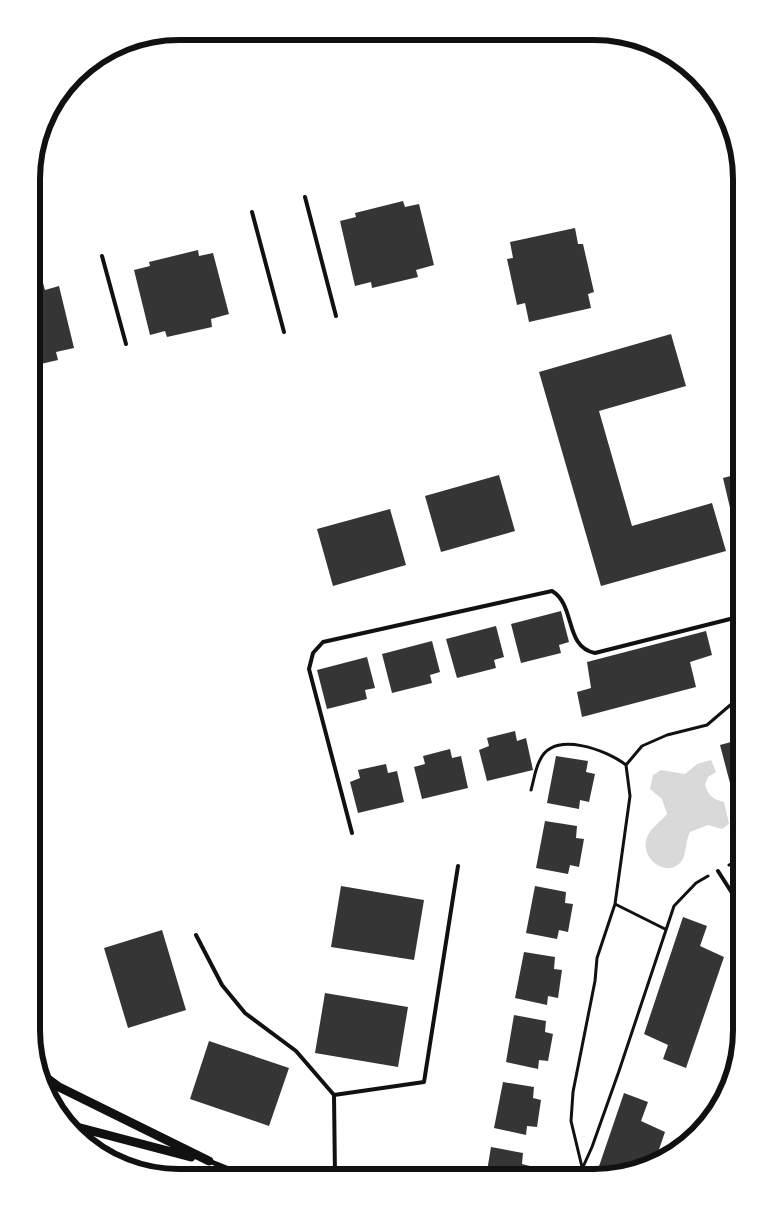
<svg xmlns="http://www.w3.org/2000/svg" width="773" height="1209" viewBox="0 0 773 1209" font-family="Inter,sans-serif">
<rect width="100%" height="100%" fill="#fff"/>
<!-- water -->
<path fill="#d9d9d9" d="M 711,760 L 716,772 L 708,777 L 705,785 C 709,796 712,799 724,802 L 729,824 L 722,829 L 708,825 L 690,832 C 685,841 687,854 681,862 C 667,878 642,860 646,841 C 648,829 660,823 667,814 L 662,799 L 650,789 L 653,775 L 661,770 L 685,774 L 697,764 Z"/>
<!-- building -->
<path fill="#353535" d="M 403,201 L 405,207 L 419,204 L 434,265 L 416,270 L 418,277 L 372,288 L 371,282 L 355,286 L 340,221 L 356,217 L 355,213 Z
M 575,228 L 578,244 L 583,244 L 594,292 L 588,294 L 591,308 L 529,322 L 525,303 L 517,305 L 507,259 L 513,258 L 510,242 Z
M 198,250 L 199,256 L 213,253 L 229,314 L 211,319 L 212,327 L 167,337 L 165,331 L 150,335 L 134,270 L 150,266 L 149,262 Z
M 43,283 L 45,290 L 59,286 L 74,348 L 56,352 L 58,360 L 32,366 L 32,286 Z
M 671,334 L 686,386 L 599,411 L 632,526 L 712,503 L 726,551 L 601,586 L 539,372 Z
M 742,473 L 742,528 L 735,529 L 723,478 Z
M 499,475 L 515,531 L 441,552 L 425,496 Z
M 390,509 L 406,565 L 333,586 L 317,529 Z
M 561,611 L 569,642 L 559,645 L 561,653 L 521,663 L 511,624 Z
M 496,626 L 504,657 L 494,660 L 496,668 L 457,678 L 446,639 Z
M 706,631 L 712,655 L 690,662 L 696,687 L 582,717 L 577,692 L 591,688 L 587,662 Z
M 432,641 L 440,672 L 430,675 L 432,683 L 392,693 L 382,654 Z
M 367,657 L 375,688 L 365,690 L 367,699 L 327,709 L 317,670 Z
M 515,731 L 517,741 L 526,738 L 533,770 L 487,781 L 479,750 L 489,746 L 487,738 Z
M 742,739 L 741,825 L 720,745 Z
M 450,749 L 452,758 L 461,756 L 468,788 L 422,799 L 414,767 L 425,764 L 423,756 Z
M 556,756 L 588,761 L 586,772 L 595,774 L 589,802 L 580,800 L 579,809 L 547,803 Z
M 386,764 L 388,773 L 397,771 L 404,802 L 358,813 L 350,782 L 360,778 L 358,770 Z
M 545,821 L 577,826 L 576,838 L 584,839 L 579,867 L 570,865 L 568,874 L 536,868 Z
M 341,886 L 424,900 L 414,960 L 331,947 Z
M 535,886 L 566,892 L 565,903 L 573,904 L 568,932 L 559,930 L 557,939 L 526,933 Z
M 683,917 L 707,926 L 700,946 L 724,957 L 686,1068 L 663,1059 L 668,1045 L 644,1034 Z
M 162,930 L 186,1010 L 128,1028 L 104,948 Z
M 524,952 L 555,957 L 554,969 L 562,970 L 558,998 L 548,996 L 547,1005 L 515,998 Z
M 325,993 L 408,1007 L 398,1067 L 315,1053 Z
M 514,1015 L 546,1021 L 545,1032 L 553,1034 L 548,1061 L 539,1060 L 538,1069 L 506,1062 Z
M 209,1041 L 289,1068 L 269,1126 L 190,1099 Z
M 503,1082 L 534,1087 L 533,1098 L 541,1100 L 537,1127 L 527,1126 L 526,1135 L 494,1128 Z
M 624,1093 L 648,1102 L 641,1121 L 665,1132 L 654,1164 L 651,1166 L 595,1178 Z
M 491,1147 L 523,1153 L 522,1164 L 530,1166 L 528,1178 L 486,1177 Z"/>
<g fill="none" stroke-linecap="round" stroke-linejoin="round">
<!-- path -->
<path stroke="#111" stroke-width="3" d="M 531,790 C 534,780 535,769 540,760 C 554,730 607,750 626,765
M 729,865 L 741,859
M 615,904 L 665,929
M 582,1167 L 571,1121 L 573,1092 L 595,981 L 597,958 L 615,904 L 630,796 L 626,765 L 642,746 L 667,735 L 707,725 L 742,695
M 578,1178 L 592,1147 L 619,1071 L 674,906 L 696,883 L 708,876"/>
<!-- service -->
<path stroke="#111" stroke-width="4" d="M 305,197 L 336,316
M 252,212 L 284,332
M 102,256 L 126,344
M 352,833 L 309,669 L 313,653 L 323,642 L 552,591 C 576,605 564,647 595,653 L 742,616
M 718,871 L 741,907
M 196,935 L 222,985 L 245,1013 L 296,1051 L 334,1095
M 335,1177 L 334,1095 L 424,1082 L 458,866"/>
<!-- minor -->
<path stroke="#111" stroke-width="5" d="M 209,1161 L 249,1177"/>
<!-- tertiary -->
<path stroke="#111" stroke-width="9" d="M 40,1073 L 59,1087 L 209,1161
M 73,1126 L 191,1157"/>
</g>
<!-- crop -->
<path d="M0 0H773V1209H0ZM179 40H594A139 139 0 0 1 733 179V1030A139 139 0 0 1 594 1169H179A139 139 0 0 1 40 1030V179A139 139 0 0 1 179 40Z" fill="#fff" fill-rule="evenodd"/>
<path fill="none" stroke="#111" stroke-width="6" d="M179 40H594A139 139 0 0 1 733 179V1030A139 139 0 0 1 594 1169H179A139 139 0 0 1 40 1030V179A139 139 0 0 1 179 40Z"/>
</svg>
